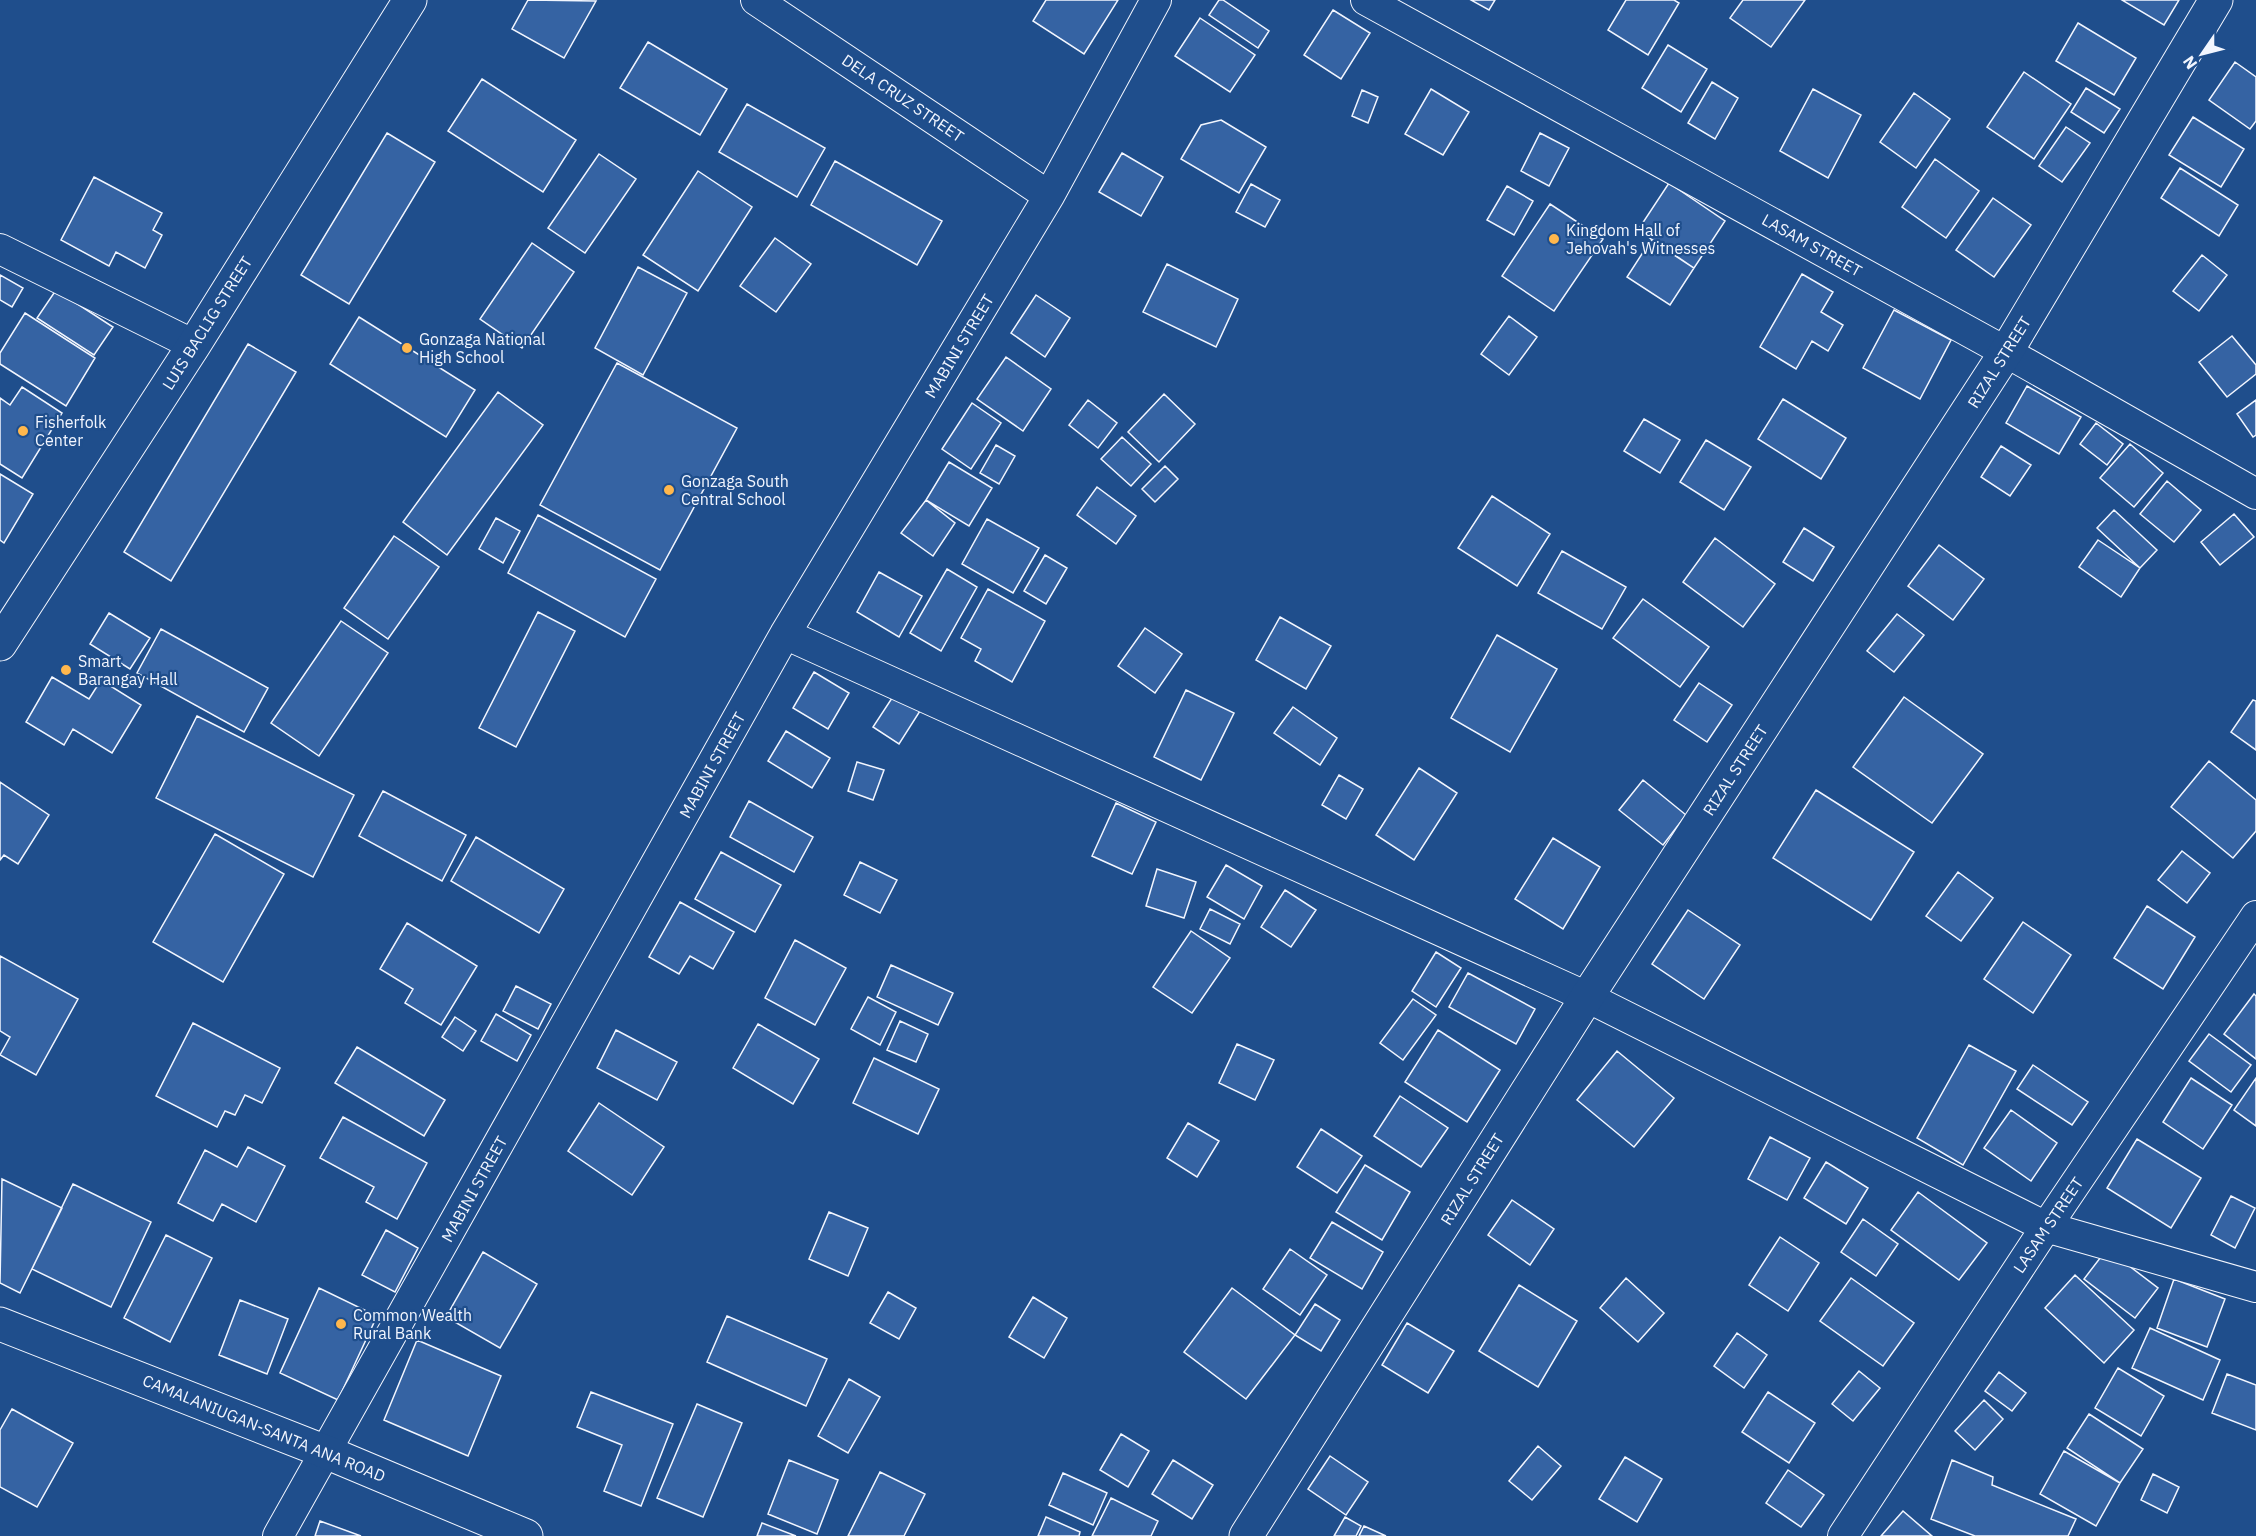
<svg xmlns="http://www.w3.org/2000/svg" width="2256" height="1536" viewBox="0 0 2256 1536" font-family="'IBM Plex Sans',sans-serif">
<rect width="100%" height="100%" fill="#1f4e8c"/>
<!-- building -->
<path fill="#3563a3" stroke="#f2f6ff" stroke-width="1.5" d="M 528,0 L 596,1 L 564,58 L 512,29 Z
M 1046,0 L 1118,0 L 1084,54 L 1033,21 Z
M 1219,0 L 1223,0 L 1269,31 L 1258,48 L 1209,15 Z
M 1471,0 L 1495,0 L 1489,10 Z
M 1626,0 L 1674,0 L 1679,3 L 1648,55 L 1608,30 Z
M 1743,0 L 1805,0 L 1771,47 L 1730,18 Z
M 2122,0 L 2179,0 L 2164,25 Z
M 1333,10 L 1370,33 L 1341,79 L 1304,55 Z
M 1200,18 L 1255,55 L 1230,92 L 1175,56 Z
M 2078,23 L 2136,58 L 2114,95 L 2056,61 Z
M 648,42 L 727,89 L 700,135 L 620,88 Z
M 1668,45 L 1707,69 L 1681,112 L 1642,88 Z
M 2235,62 L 2256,77 L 2256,121 L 2250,129 L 2209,100 Z
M 2024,72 L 2071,104 L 2034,159 L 1987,127 Z
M 482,79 L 576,140 L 543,192 L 448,131 Z
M 1712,82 L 1738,98 L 1715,139 L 1688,123 Z
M 2086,88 L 2120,109 L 2104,133 L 2071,112 Z
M 1431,89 L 1469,112 L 1443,155 L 1405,134 Z
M 1813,89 L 1861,115 L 1828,178 L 1780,151 Z
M 1362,90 L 1378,97 L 1368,123 L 1352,116 Z
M 1914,93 L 1950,119 L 1916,168 L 1880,142 Z
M 747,104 L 825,148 L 797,197 L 719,152 Z
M 2193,117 L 2244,149 L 2221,187 L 2169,155 Z
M 1221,120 L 1266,147 L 1239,193 L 1181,159 L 1201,125 Z
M 2066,127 L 2090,143 L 2062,182 L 2039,166 Z
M 387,133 L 435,162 L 349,304 L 301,275 Z
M 1540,133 L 1569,148 L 1549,186 L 1521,171 Z
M 1122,153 L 1163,177 L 1141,216 L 1099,192 Z
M 599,154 L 636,179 L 585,253 L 548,228 Z
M 1935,159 L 1979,191 L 1946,238 L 1902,207 Z
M 835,161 L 942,221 L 917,265 L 811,205 Z
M 2180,168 L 2238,205 L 2219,236 L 2161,198 Z
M 698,171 L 752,207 L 698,291 L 643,255 Z
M 94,177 L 162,213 L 153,230 L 162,235 L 145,268 L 116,252 L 109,266 L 61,240 Z
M 1669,183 L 1725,221 L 1694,268 L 1638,230 Z
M 1251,184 L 1280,200 L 1265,227 L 1236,212 Z
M 1507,186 L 1533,201 L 1514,235 L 1487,220 Z
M 1993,198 L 2031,225 L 1994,277 L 1956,250 Z
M 1550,204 L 1603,239 L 1554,311 L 1502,276 Z
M 775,238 L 811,264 L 776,312 L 740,286 Z
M 1651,240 L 1694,268 L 1670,305 L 1627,277 Z
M 532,243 L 574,272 L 522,348 L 480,319 Z
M 2202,255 L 2227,275 L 2199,311 L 2173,291 Z
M 1167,264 L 1238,299 L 1216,347 L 1143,312 Z
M 638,267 L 687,293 L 643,375 L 595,348 Z
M 1802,274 L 1833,292 L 1821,312 L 1843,325 L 1828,351 L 1812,341 L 1796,369 L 1760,347 Z
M 0,275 L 23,288 L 12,307 L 0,300 Z
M 56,290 L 113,327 L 94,355 L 37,318 Z
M 1036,295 L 1070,318 L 1045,357 L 1011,333 Z
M 1894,310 L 1951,340 L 1920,399 L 1863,368 Z
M 25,313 L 95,358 L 66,406 L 0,364 L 0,353 Z
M 1509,316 L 1537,337 L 1509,375 L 1481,354 Z
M 359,317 L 475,390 L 446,437 L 330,364 Z
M 2232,336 L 2256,365 L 2256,374 L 2227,397 L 2199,362 Z
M 248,344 L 296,372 L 171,581 L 124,552 Z
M 1006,357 L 1051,389 L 1023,431 L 977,399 Z
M 617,363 L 737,428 L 660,570 L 540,505 Z
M 2027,386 L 2081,417 L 2059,454 L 2006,423 Z
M 22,387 L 62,413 L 22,478 L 0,464 L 0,398 L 10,405 Z
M 498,392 L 543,425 L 447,555 L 403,522 Z
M 1164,394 L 1195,424 L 1159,462 L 1128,432 Z
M 1783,399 L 1846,438 L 1821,479 L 1758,439 Z
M 1088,400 L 1117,423 L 1098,448 L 1069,425 Z
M 2256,400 L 2256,435 L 2253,437 L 2237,414 Z
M 972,403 L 1001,423 L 971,469 L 942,449 Z
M 1644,419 L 1680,440 L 1660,473 L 1624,451 Z
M 2096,423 L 2123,444 L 2107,465 L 2080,444 Z
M 1122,437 L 1151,464 L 1131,486 L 1101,459 Z
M 1706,440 L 1751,467 L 1724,510 L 1680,482 Z
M 2130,444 L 2163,473 L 2134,507 L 2100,478 Z
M 996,445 L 1015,456 L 999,484 L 980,473 Z
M 2001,446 L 2031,465 L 2010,496 L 1981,477 Z
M 949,462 L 992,488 L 969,526 L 926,500 Z
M 1165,466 L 1178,479 L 1155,502 L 1142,489 Z
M 0,474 L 33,494 L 4,543 L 0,540 Z
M 2167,481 L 2201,510 L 2174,542 L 2140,514 Z
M 1097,487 L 1136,516 L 1116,544 L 1077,515 Z
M 1492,496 L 1550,534 L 1517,586 L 1458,548 Z
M 926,500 L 955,523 L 933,556 L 901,533 Z
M 2114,510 L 2157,550 L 2140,568 L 2097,528 Z
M 2234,514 L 2254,537 L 2220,565 L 2201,542 Z
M 538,515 L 656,579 L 625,637 L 508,573 Z
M 496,518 L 520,531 L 503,563 L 479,549 Z
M 987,519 L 1039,548 L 1013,593 L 962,564 Z
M 1804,528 L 1834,547 L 1813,581 L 1783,562 Z
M 394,536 L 439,567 L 388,639 L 344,608 Z
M 1715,538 L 1775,584 L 1743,627 L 1683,582 Z
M 2098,540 L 2140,568 L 2121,597 L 2079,567 Z
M 1939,545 L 1984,579 L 1953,620 L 1908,586 Z
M 1562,551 L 1626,587 L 1602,629 L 1538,593 Z
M 1045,555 L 1067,568 L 1046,604 L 1024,591 Z
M 947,569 L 977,587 L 941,651 L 910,633 Z
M 879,572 L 922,596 L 899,637 L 857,612 Z
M 988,589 L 1045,621 L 1012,682 L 975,661 L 981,649 L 961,638 Z
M 1643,599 L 1709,647 L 1680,687 L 1613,638 Z
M 538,612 L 575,631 L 516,747 L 479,728 Z
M 109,613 L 150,638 L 130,669 L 90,644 Z
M 1897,614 L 1924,635 L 1894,672 L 1867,651 Z
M 1280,617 L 1331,646 L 1306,689 L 1256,660 Z
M 341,621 L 388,653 L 319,756 L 271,723 Z
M 1145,628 L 1182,654 L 1155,693 L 1118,666 Z
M 161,629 L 268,688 L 244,732 L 137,673 Z
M 1497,635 L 1557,669 L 1510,752 L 1451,718 Z
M 814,672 L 849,693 L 828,729 L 793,708 Z
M 52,677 L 89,699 L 101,680 L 141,705 L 112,753 L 73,729 L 64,745 L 26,722 Z
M 1699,683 L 1732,705 L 1707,742 L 1674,720 Z
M 1186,690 L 1234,713 L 1201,780 L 1154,757 Z
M 894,695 L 920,711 L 899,744 L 873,727 Z
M 1904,697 L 1983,754 L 1932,823 L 1853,767 Z
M 2253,700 L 2256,701 L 2256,750 L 2231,732 Z
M 1293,707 L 1337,738 L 1320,765 L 1274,733 Z
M 197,716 L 354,795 L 313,877 L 156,798 Z
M 786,731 L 830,758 L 812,788 L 768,761 Z
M 2209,761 L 2256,800 L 2256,831 L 2233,858 L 2171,807 Z
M 857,762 L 884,770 L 873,800 L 848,791 Z
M 1419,768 L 1457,793 L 1414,860 L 1376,835 Z
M 1339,775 L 1363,789 L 1346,819 L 1322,805 Z
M 1643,780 L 1686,815 L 1663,845 L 1619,810 Z
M 0,782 L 49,815 L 18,864 L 4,855 L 0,860 Z
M 1816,790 L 1914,852 L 1871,920 L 1773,858 Z
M 383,791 L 466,835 L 442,881 L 359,836 Z
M 749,801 L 813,837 L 794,872 L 730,837 Z
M 1116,803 L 1156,822 L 1132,874 L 1092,856 Z
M 215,834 L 284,874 L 223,982 L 153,942 Z
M 476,837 L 564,889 L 539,933 L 451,881 Z
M 1553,838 L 1600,867 L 1563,929 L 1515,899 Z
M 2182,851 L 2210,873 L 2187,903 L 2158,880 Z
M 721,852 L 781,885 L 755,932 L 695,899 Z
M 860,862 L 897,880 L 880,913 L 844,895 Z
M 1226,865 L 1262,886 L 1244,919 L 1207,897 Z
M 1157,869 L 1196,882 L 1184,918 L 1146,906 Z
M 1958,872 L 1993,898 L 1961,941 L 1926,916 Z
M 1285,890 L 1316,910 L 1291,947 L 1261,927 Z
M 680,902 L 734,932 L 713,969 L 690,956 L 679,974 L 649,957 Z
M 2147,906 L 2195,937 L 2163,989 L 2114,958 Z
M 1210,909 L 1240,924 L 1230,944 L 1200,929 Z
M 1688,910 L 1740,945 L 1704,999 L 1652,964 Z
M 2023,922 L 2071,955 L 2033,1013 L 1984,979 Z
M 407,923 L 477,966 L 441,1025 L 405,1003 L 413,989 L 380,969 Z
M 1191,931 L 1230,958 L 1192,1013 L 1153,987 Z
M 795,940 L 846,968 L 815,1025 L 765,998 Z
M 1436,952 L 1461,968 L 1436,1007 L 1412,991 Z
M 0,956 L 78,999 L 36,1075 L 0,1055 L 10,1037 L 0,1031 Z
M 891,965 L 953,993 L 938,1025 L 877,997 Z
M 1468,973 L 1535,1009 L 1516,1044 L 1449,1007 Z
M 516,986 L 551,1004 L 538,1029 L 503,1011 Z
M 2254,994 L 2256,996 L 2256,1059 L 2224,1034 Z
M 868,997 L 896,1012 L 880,1045 L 851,1029 Z
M 1413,999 L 1436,1015 L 1403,1060 L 1380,1043 Z
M 496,1014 L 531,1035 L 517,1061 L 481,1041 Z
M 455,1017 L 476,1031 L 463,1051 L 442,1037 Z
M 900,1021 L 928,1034 L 916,1062 L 887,1050 Z
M 193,1023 L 280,1068 L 262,1103 L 245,1095 L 235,1115 L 225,1111 L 217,1127 L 156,1096 Z
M 758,1024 L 819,1059 L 793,1104 L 733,1068 Z
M 616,1030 L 677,1062 L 657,1100 L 597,1068 Z
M 1438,1030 L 1500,1070 L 1467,1122 L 1405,1082 Z
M 2209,1034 L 2251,1065 L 2231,1092 L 2189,1061 Z
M 1237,1044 L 1274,1060 L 1255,1100 L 1219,1083 Z
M 1969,1045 L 2016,1071 L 1963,1165 L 1917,1138 Z
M 357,1047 L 445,1100 L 424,1136 L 335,1083 Z
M 1617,1051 L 1674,1098 L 1634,1147 L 1577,1100 Z
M 874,1058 L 939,1089 L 918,1134 L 853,1103 Z
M 2033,1065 L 2088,1102 L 2072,1125 L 2017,1089 Z
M 2191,1078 L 2232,1105 L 2203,1149 L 2163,1122 Z
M 2256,1078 L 2256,1126 L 2234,1110 Z
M 1400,1096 L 1448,1128 L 1421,1167 L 1374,1136 Z
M 599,1103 L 664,1147 L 632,1195 L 568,1151 Z
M 2011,1110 L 2057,1143 L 2031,1181 L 1984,1148 Z
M 343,1117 L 427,1163 L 397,1219 L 366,1202 L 374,1187 L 320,1158 Z
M 1188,1123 L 1219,1141 L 1197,1177 L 1167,1158 Z
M 1321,1129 L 1362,1156 L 1337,1193 L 1297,1167 Z
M 1770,1137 L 1810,1158 L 1787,1200 L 1748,1179 Z
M 2137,1139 L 2201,1178 L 2171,1228 L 2107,1188 Z
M 248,1147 L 285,1166 L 256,1222 L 222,1204 L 213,1221 L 178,1203 L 205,1150 L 237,1167 Z
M 1826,1162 L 1868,1188 L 1846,1224 L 1804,1198 Z
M 1365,1165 L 1410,1192 L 1382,1240 L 1336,1212 Z
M 2,1179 L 62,1208 L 20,1293 L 0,1283 Z
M 73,1184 L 151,1222 L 111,1307 L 32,1269 Z
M 1918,1192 L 1987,1243 L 1959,1280 L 1891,1230 Z
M 2231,1196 L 2255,1208 L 2235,1248 L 2211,1235 Z
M 1512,1200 L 1554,1229 L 1530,1265 L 1488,1235 Z
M 829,1212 L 868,1228 L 848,1276 L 809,1259 Z
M 1863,1219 L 1898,1244 L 1876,1276 L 1841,1252 Z
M 1332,1222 L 1383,1252 L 1362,1289 L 1310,1258 Z
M 386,1230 L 418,1248 L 395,1292 L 362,1275 Z
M 166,1235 L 212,1258 L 170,1342 L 124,1318 Z
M 1780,1237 L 1819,1263 L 1788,1311 L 1749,1285 Z
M 1290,1249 L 1327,1275 L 1300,1315 L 1263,1289 Z
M 2107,1249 L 2158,1288 L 2135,1318 L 2084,1279 Z
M 483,1252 L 537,1284 L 500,1348 L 446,1317 Z
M 2075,1275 L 2134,1330 L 2104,1363 L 2045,1308 Z
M 1626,1278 L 1664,1313 L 1638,1342 L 1600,1308 Z
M 1851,1278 L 1914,1323 L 1883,1366 L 1820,1321 Z
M 2174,1279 L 2225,1299 L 2207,1347 L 2157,1328 Z
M 1519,1285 L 1577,1321 L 1538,1387 L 1479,1351 Z
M 319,1288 L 377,1316 L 338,1400 L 280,1373 Z
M 1232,1288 L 1295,1335 L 1246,1399 L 1184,1352 Z
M 888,1292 L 916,1308 L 899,1339 L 870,1323 Z
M 1033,1297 L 1067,1318 L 1044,1358 L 1009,1337 Z
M 240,1300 L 288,1319 L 267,1374 L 219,1355 Z
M 1315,1304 L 1340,1320 L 1321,1351 L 1295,1335 Z
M 727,1316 L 827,1359 L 806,1406 L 707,1362 Z
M 1407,1323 L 1454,1351 L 1428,1393 L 1382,1365 Z
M 2150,1328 L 2220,1360 L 2203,1400 L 2132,1368 Z
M 1737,1333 L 1767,1355 L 1744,1388 L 1714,1366 Z
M 417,1340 L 501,1376 L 468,1456 L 384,1420 Z
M 2118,1368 L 2164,1396 L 2141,1436 L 2095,1408 Z
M 1859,1371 L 1880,1388 L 1853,1421 L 1832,1404 Z
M 1999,1372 L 2026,1393 L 2012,1411 L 1985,1391 Z
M 2227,1374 L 2256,1385 L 2256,1430 L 2212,1413 Z
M 849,1379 L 880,1397 L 848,1453 L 818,1436 Z
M 591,1392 L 673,1424 L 641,1506 L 604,1491 L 622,1445 L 577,1427 Z
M 1768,1392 L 1815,1423 L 1789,1463 L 1742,1432 Z
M 1984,1400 L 2003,1419 L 1975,1450 L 1955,1431 Z
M 697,1404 L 742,1423 L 703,1517 L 657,1498 Z
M 12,1409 L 73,1443 L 37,1507 L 0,1487 L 0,1430 Z
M 2089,1414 L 2143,1449 L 2120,1483 L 2067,1448 Z
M 1121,1434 L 1149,1451 L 1128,1487 L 1100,1470 Z
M 1538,1446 L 1561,1466 L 1532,1500 L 1509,1481 Z
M 2064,1451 L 2120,1483 L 2096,1526 L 2040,1494 Z
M 1330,1456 L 1368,1482 L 1346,1515 L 1308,1489 Z
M 1625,1457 L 1662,1479 L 1637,1522 L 1599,1499 Z
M 789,1460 L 838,1480 L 817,1534 L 768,1514 Z
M 1173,1460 L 1213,1485 L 1192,1519 L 1152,1494 Z
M 1952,1460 L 1993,1477 L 1992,1485 L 2076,1519 L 2068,1536 L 1975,1536 L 1931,1519 Z
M 1788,1470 L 1824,1495 L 1801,1527 L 1766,1503 Z
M 880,1472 L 925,1494 L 904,1536 L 848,1536 Z
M 1063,1473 L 1107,1493 L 1093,1525 L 1049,1505 Z
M 2153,1474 L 2179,1487 L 2167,1513 L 2141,1500 Z
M 1111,1498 L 1158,1521 L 1151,1536 L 1092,1536 Z
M 1903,1511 L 1932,1536 L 1881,1536 Z
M 1046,1517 L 1080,1532 L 1079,1536 L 1038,1536 Z
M 1345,1517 L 1361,1526 L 1356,1536 L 1334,1536 Z
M 320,1521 L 361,1536 L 315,1536 Z
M 762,1523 L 796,1536 L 757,1536 Z
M 1364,1526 L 1386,1536 L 1359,1536 Z"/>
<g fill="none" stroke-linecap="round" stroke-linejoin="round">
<!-- minor casing -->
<g stroke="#f2f6ff" stroke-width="32">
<path id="minor" d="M 756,0 L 1049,196
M 1366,0 L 2006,352 L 2256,494
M 0,249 L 194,345
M 785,634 L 1587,997 L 2046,1227 L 2256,1287
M 278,1536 L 785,634 L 1049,196 L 1156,0
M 1843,1536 L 2046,1227 L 2256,916"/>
</g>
<!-- tertiary casing -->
<g stroke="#f2f6ff" stroke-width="35">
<path id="tertiary" d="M 0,644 L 194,345 L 410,0
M 1246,1536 L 1587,997 L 2006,352 L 2216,0"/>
</g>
<!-- primary casing -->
<g stroke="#f2f6ff" stroke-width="35">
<path id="primary" d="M 0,1324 L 326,1452 L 526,1536"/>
</g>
<!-- minor -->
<use href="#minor" stroke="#1f4e8c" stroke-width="30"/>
<!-- tertiary -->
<use href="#tertiary" stroke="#1f4e8c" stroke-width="33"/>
<!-- primary -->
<use href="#primary" stroke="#1f4e8c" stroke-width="33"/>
</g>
<!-- markers -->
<g fill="#ffb74d" stroke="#1f4e8c" stroke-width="2">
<circle cx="1554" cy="239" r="6"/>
<circle cx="407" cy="348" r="6"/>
<circle cx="23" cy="431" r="6"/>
<circle cx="669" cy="490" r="6"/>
<circle cx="66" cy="670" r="6"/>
<circle cx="341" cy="1324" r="6"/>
</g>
<g text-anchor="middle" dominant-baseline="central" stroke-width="4.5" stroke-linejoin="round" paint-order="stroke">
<!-- street labels -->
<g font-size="16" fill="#f2f6ff" stroke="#1f4e8c">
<text transform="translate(903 98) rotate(34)">DELA CRUZ STREET</text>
<text transform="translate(1812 245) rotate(29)">LASAM STREET</text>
<text transform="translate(207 323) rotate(-58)">LUIS BACLIG STREET</text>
<text transform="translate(959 346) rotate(-59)">MABINI STREET</text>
<text transform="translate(1999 362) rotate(-58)">RIZAL STREET</text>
<text transform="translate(712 765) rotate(-61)">MABINI STREET</text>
<text transform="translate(1735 770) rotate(-57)">RIZAL STREET</text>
<text transform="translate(1472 1179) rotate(-58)">RIZAL STREET</text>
<text transform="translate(474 1189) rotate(-61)">MABINI STREET</text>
<text transform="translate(2048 1225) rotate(-56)">LASAM STREET</text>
<text transform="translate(264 1428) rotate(22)">CAMALANIUGAN-SANTA ANA ROAD</text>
</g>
<!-- poi labels -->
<g font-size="16" fill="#f2f6ff" stroke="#1f4e8c" text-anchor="start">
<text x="1566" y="230">Kingdom Hall of<tspan x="1566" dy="18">Jehovah's Witnesses</tspan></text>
<text x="419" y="339">Gonzaga National<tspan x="419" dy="18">High School</tspan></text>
<text x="35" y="422">Fisherfolk<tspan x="35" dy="18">Center</tspan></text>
<text x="681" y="481">Gonzaga South<tspan x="681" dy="18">Central School</tspan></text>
<text x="78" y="661">Smart<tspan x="78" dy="18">Barangay Hall</tspan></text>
<text x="353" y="1315">Common Wealth<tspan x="353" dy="18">Rural Bank</tspan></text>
</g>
</g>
<!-- north arrow -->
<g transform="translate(2202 54) rotate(235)" stroke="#1f4e8c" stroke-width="4.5" paint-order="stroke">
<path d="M0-4.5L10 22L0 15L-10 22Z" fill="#f2f6ff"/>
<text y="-9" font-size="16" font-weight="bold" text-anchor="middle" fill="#f2f6ff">N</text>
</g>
</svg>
